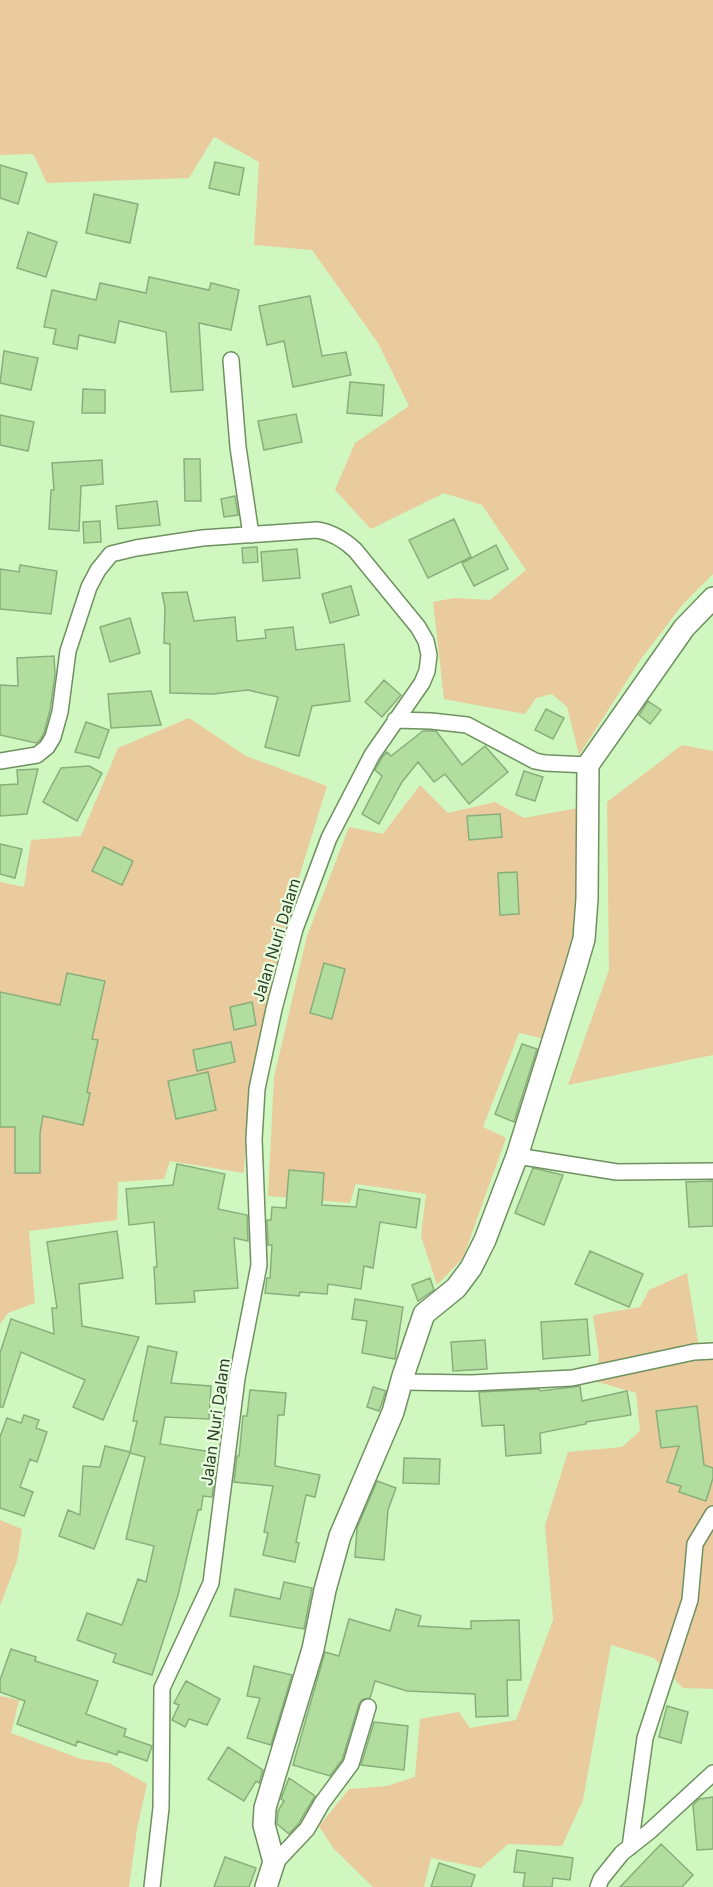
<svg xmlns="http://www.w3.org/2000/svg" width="713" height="1887" viewBox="0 0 713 1887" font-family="Inter,sans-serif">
<rect width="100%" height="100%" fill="#d0f7c0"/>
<!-- green -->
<path fill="#eacb9e" d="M 0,0 L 713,0 L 713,574 L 683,604 L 641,659 L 579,755 L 567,707 L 552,694 L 536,698 L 525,714 L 444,699 L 433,602 L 454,598 L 490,600 L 526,570 L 482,505 L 444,493 L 371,529 L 335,490 L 355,443 L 409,406 L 378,343 L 312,250 L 254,245 L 259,162 L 214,137 L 189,178 L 47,183 L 33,154 L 0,155 Z
M 189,718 L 246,756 L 327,786 L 289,910 L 266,1009 L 249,1090 L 244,1173 L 170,1161 L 164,1179 L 118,1182 L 117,1220 L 29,1231 L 35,1303 L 8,1313 L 0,1324 L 0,882 L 24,887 L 31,840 L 81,836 L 118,748 Z
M 682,745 L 713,751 L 713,1055 L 568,1085 L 609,970 L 607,802 Z
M 420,785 L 448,813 L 495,802 L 524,818 L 578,808 L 579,824 L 574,935 L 544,1039 L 519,1033 L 483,1127 L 506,1138 L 463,1258 L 437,1285 L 421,1236 L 426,1194 L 356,1184 L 350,1203 L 268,1196 L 274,1077 L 307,936 L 349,827 L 383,834 Z
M 687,1273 L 700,1354 L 713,1360 L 713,1689 L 683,1688 L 654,1658 L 611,1645 L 583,1800 L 562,1846 L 508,1844 L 481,1868 L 431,1858 L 424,1887 L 373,1887 L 334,1849 L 319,1826 L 349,1789 L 387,1786 L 415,1777 L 420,1719 L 459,1712 L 470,1728 L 516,1720 L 553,1620 L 545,1525 L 568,1452 L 622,1447 L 640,1431 L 636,1393 L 595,1381 L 599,1357 L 593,1315 L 640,1307 L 649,1290 Z
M 0,1520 L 22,1529 L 17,1561 L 0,1606 Z
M 0,1696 L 19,1700 L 11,1733 L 81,1759 L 109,1763 L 147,1784 L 137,1829 L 129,1887 L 0,1887 Z"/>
<!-- building -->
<path fill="#b1de9f" stroke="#8aae7b" stroke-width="1.5" d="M 215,162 L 244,168 L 239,195 L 209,188 Z
M 0,165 L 27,173 L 18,204 L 0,198 Z
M 94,194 L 138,204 L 130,243 L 86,233 Z
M 28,232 L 57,242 L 46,277 L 17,268 Z
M 149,277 L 209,290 L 211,283 L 239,290 L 231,330 L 199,323 L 203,390 L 171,392 L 166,332 L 119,321 L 115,343 L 79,335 L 77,349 L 53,344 L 56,329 L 44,327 L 52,290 L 96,300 L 100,283 L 146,293 Z
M 310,296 L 322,356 L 346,352 L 351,375 L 293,387 L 284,341 L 267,345 L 259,306 Z
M 4,351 L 38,358 L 31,390 L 0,383 Z
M 350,382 L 384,385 L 382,416 L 347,413 Z
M 83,389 L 105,390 L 105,413 L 82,413 Z
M 296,414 L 302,442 L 264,450 L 258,421 Z
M 0,415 L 34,422 L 28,451 L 0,445 Z
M 184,459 L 200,459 L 201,501 L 185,501 Z
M 102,460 L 103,484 L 81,486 L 79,531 L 49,529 L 51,490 L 54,490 L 52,463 Z
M 235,496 L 238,515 L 224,517 L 221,499 Z
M 157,501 L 160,525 L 118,529 L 116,506 Z
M 454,519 L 471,557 L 428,578 L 409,540 Z
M 100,521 L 101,542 L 84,543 L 83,522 Z
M 496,545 L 508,569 L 474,586 L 462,563 Z
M 257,547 L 258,562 L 243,563 L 242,548 Z
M 297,549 L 300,578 L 263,581 L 261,552 Z
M 20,565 L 57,571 L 51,614 L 0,609 L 0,569 L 19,572 Z
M 351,586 L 359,615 L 330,623 L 322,594 Z
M 187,592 L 194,621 L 235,617 L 237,641 L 266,638 L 265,630 L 293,627 L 296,650 L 344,644 L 350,701 L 312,706 L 299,756 L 265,747 L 278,697 L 248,690 L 213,694 L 170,693 L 170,644 L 164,643 L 165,607 L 162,593 Z
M 130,618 L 140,653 L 110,662 L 100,627 Z
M 54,656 L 55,675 L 50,710 L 44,733 L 40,740 L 36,743 L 0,735 L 0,685 L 18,686 L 17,658 Z
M 384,680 L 401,695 L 382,717 L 365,702 Z
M 151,691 L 161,725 L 111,728 L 108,694 Z
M 648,701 L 661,710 L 650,724 L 639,715 Z
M 546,709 L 564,718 L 553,739 L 535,730 Z
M 86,722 L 109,730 L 99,758 L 75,752 Z
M 423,731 L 436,731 L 462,765 L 485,746 L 508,772 L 469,804 L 445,774 L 434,782 L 418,762 L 402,782 L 379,824 L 362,814 L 382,776 L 375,770 L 383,756 L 387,752 L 391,756 Z
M 89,766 L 102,773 L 77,821 L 43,802 L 61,768 Z
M 38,769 L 27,814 L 0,816 L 0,785 L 18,784 L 17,770 Z
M 524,771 L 543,777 L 535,801 L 516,795 Z
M 500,814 L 502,837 L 469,840 L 467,816 Z
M 0,844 L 22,849 L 15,878 L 0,874 Z
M 104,847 L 133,861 L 122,885 L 92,871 Z
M 517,872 L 519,914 L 500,915 L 498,873 Z
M 324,963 L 345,969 L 332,1019 L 310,1013 Z
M 67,973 L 105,981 L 92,1039 L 98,1040 L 87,1092 L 90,1093 L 83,1125 L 43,1116 L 40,1133 L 40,1173 L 15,1173 L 15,1127 L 0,1127 L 0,992 L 60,1005 Z
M 252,1002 L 256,1025 L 234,1030 L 230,1007 Z
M 231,1042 L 235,1062 L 197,1071 L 193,1050 Z
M 522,1044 L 537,1049 L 514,1122 L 495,1114 Z
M 208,1072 L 216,1110 L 176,1119 L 168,1081 Z
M 177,1164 L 225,1174 L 218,1209 L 247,1215 L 248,1241 L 234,1238 L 238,1288 L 194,1291 L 195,1302 L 156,1304 L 154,1267 L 157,1267 L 154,1222 L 129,1225 L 126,1189 L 173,1185 Z
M 533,1168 L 563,1175 L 544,1225 L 515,1213 Z
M 289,1170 L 324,1173 L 322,1205 L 356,1207 L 359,1189 L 420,1199 L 416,1228 L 380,1222 L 373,1268 L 364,1266 L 361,1289 L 328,1284 L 327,1294 L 300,1292 L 299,1296 L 265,1293 L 267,1278 L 270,1278 L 272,1245 L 268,1245 L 267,1220 L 271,1220 L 272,1207 L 286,1208 Z
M 713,1181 L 713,1226 L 689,1227 L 686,1182 Z
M 117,1231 L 123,1278 L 79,1284 L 82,1326 L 139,1337 L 103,1420 L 73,1407 L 85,1380 L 21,1352 L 3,1407 L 0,1407 L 0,1353 L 11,1319 L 54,1334 L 52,1308 L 57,1308 L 47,1242 Z
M 590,1251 L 643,1274 L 629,1307 L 575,1284 Z
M 430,1278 L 434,1290 L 418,1301 L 412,1285 Z
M 355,1299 L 403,1307 L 395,1359 L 362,1353 L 367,1321 L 352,1319 Z
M 587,1319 L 590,1355 L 543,1359 L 541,1322 Z
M 485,1340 L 487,1369 L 453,1371 L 451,1342 Z
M 148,1346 L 177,1352 L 171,1383 L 211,1386 L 209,1419 L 165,1417 L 160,1444 L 218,1453 L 212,1497 L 203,1496 L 201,1510 L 198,1510 L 178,1595 L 152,1675 L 113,1662 L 116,1654 L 77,1640 L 87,1613 L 122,1625 L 138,1579 L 146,1582 L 154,1546 L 126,1539 L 145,1457 L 130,1453 L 94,1549 L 59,1536 L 68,1510 L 80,1515 L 83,1466 L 100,1467 L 105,1446 L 130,1452 L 137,1421 L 133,1421 Z
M 580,1386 L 582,1401 L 627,1391 L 631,1415 L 586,1422 L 586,1424 L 540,1433 L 541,1453 L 506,1456 L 504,1425 L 482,1426 L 479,1392 L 539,1389 L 540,1391 Z
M 373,1387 L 386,1391 L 379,1411 L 367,1407 Z
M 250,1390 L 286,1393 L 284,1415 L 278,1415 L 275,1466 L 320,1475 L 315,1497 L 306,1495 L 296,1542 L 299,1543 L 295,1562 L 263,1555 L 268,1533 L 264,1532 L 273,1486 L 234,1482 L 237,1456 L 239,1456 L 243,1416 L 247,1416 Z
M 697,1406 L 704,1465 L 713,1468 L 713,1478 L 706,1501 L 679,1492 L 681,1486 L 667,1482 L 679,1446 L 661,1448 L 656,1411 Z
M 24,1415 L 39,1420 L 36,1428 L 47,1432 L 37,1462 L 30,1459 L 20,1487 L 33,1492 L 24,1516 L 0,1508 L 0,1437 L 7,1418 L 21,1423 Z
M 404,1458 L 440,1459 L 439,1484 L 403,1483 Z
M 377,1481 L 396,1488 L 388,1510 L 384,1560 L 355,1557 L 357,1528 Z
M 284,1582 L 312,1588 L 304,1629 L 230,1616 L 235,1589 L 280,1599 Z
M 396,1609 L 421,1616 L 418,1626 L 471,1629 L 471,1621 L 519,1620 L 521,1680 L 507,1680 L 508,1716 L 476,1717 L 475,1694 L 407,1691 L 375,1681 L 370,1698 L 362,1700 L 359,1704 L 342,1760 L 330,1776 L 293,1765 L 325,1652 L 339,1656 L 349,1619 L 390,1631 Z
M 11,1649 L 36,1657 L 35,1661 L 98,1681 L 86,1714 L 126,1729 L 124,1736 L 152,1746 L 147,1761 L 118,1751 L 117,1755 L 77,1741 L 76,1746 L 17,1724 L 25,1701 L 0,1692 L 0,1680 Z
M 254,1666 L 292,1675 L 271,1745 L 247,1738 L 260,1698 L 247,1696 Z
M 186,1681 L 220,1699 L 207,1725 L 189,1719 L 185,1727 L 172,1720 L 179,1705 L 174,1703 Z
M 667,1706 L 688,1712 L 681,1743 L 659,1737 Z
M 374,1722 L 408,1726 L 404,1770 L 361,1765 Z
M 228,1747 L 263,1770 L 259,1783 L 256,1781 L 244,1801 L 208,1779 Z
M 289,1778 L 315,1796 L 299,1823 L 289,1834 L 277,1824 L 278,1811 L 284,1801 L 281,1799 Z
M 713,1797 L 713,1849 L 697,1850 L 693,1805 L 699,1799 Z
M 661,1844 L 693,1875 L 682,1887 L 620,1887 Z
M 517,1850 L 573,1858 L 570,1880 L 553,1878 L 552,1887 L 523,1887 L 525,1873 L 514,1872 Z
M 225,1857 L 256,1868 L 249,1887 L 214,1887 Z
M 439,1863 L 475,1875 L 471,1887 L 431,1887 Z"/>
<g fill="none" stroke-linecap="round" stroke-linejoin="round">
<!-- street casing -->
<g stroke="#6e915f" stroke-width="18">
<path id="street" d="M 231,360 L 238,447 L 251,535
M 395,720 L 431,721 L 467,725 L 535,761 L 545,763 L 588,765
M 0,761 L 37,755 L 47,747 L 53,737 L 60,712 L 68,651 L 89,587 L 98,570 L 111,554 L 136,548 L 202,538 L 317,530 C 332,532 343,539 355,550 L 418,627 L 426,641 L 429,655 L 427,671 L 422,683 L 372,755 L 329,838 L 295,929 L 274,1009 L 257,1089 L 254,1139 L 259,1265 L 237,1378 L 211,1583 L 162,1688 L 161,1808 L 152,1887
M 517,1156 L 617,1172 L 713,1171
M 401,1382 L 472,1383 L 572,1378 L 694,1352 L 713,1351
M 630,1847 L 645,1738 L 690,1600 L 695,1544 L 713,1514
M 273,1865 L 307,1829 L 322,1803 L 351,1764 L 368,1707
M 598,1887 L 601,1879 L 622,1853 L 650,1831 L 713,1773"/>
</g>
<!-- secondary casing -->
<g stroke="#6e915f" stroke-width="24">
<path id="secondary" d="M 266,1887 L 274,1862 L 264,1825 L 265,1808 L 313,1649 L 325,1590 L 340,1536 L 393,1412 L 403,1376 L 424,1314 L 456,1288 L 471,1268 L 485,1240 L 517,1156 L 575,970 L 584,939 L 587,899 L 588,765 L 684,628 L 713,598"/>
</g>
<!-- street -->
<use href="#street" stroke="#fff" stroke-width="15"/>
<!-- secondary -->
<use href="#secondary" stroke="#fff" stroke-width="21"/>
</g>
<g text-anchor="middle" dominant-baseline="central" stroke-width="4.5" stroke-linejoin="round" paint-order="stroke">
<!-- street labels -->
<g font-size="16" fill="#2f3e29" stroke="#e7ffde">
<text transform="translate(276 940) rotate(-73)">Jalan Nuri Dalam</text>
<text transform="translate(215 1422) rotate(-82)">Jalan Nuri Dalam</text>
</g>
</g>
</svg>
